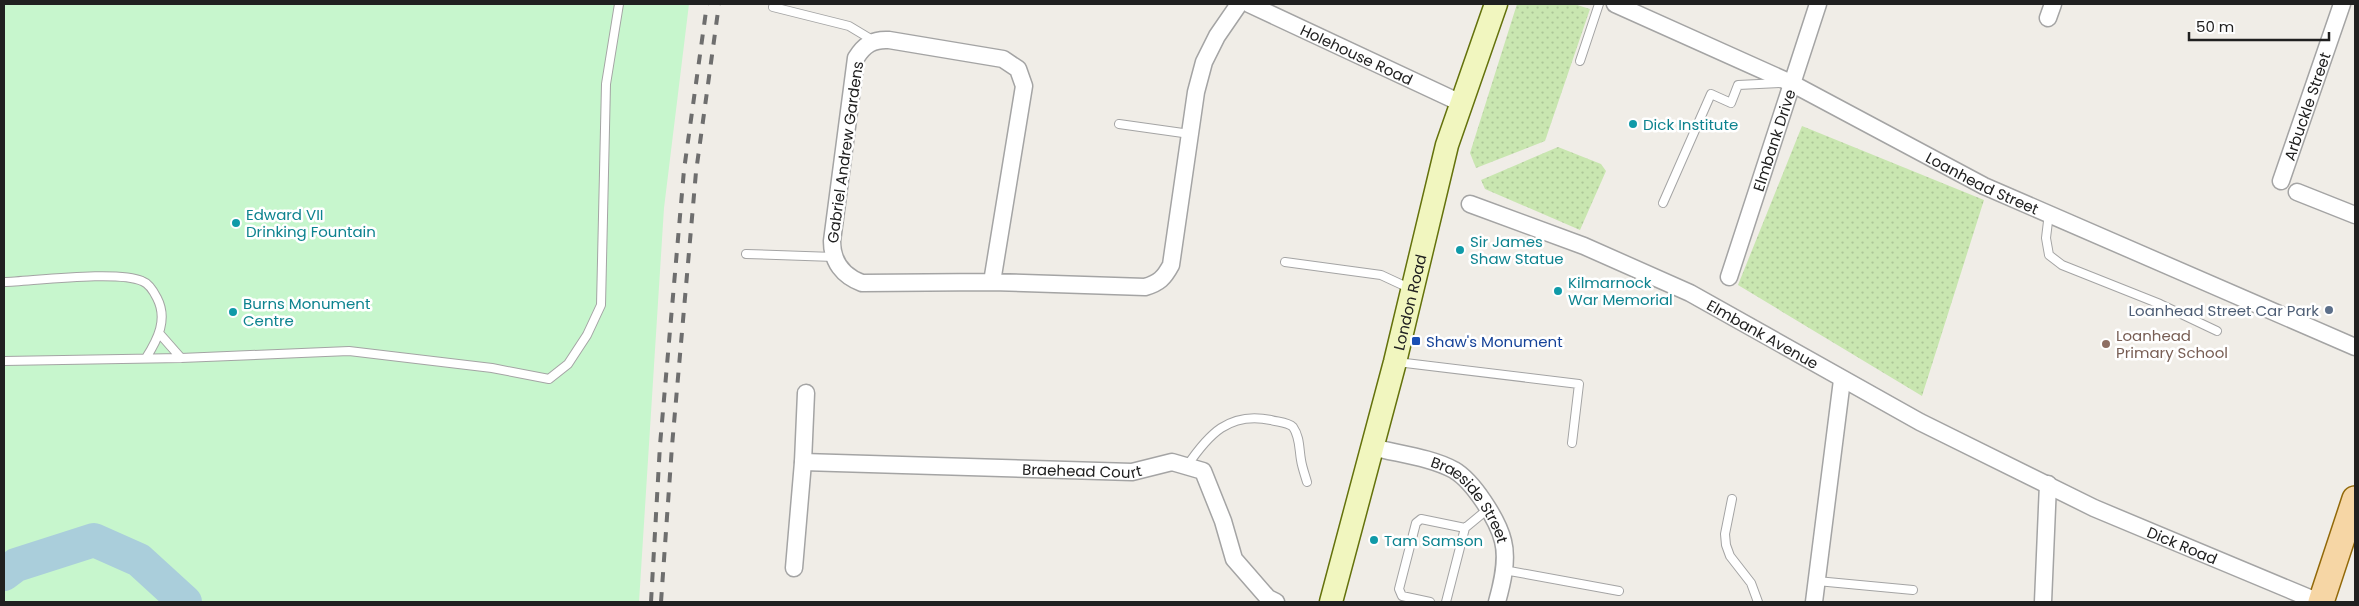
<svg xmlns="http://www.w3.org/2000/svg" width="2359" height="606" viewBox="0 0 2359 606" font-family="Poppins,sans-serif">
<defs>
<pattern id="grass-dots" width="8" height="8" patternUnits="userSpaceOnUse" patternTransform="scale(1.25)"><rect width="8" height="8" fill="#c9e6b0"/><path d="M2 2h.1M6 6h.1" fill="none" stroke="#acc597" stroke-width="1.8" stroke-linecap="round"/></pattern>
</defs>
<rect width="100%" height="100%" fill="#f0ede7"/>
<!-- grass -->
<path fill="url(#grass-dots)" d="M 1517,4 L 1574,4 L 1590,9 L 1545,141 L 1476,168 L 1470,153 Z
M 1802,126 L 1984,200 L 1922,396 L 1738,285 Z
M 1558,147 L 1601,164 L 1606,171 L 1580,230 L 1485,189 L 1481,180 Z"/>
<!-- park -->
<path fill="#c7f6cd" d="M 4,4 L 689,4 L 664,208 L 639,602 L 4,602 Z"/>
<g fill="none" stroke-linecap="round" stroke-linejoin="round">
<!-- river -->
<path stroke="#aacedb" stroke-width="34" d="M 4,574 L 16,565 L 94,540 L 139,560 L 185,602"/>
<!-- service casing -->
<g stroke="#a4a4a4" stroke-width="10">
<path id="service" d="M 773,7 L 849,26 L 874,41
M 1580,61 L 1599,4
M 1119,124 L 1190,134
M 1663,203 L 1711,94 L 1731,103 L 1738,85 L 1781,83
M 2049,213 L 2046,238 L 2049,255 L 2062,265 L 2160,304 L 2217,331
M 746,254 L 834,257
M 1285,262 L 1381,275 L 1409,288
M 4,282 C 33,281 118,270 142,281 C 148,283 154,292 157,298 C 168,319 158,339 146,358
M 159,333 L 181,358
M 4,361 L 181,358 L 349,351 L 492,368 L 549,379 L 568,364 L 587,335 L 601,305 L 606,84 L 619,4
M 1397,362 L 1579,384 L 1572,443
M 1187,466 C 1208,435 1229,411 1271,420 C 1277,422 1288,422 1293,427 C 1300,437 1299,449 1301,460 C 1302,467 1305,475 1307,482
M 1732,499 L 1725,534 L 1726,545 L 1730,556 L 1751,583 L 1758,602
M 1504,570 L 1619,591
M 1817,581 L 1913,590
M 1430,602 L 1402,596 L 1399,589 L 1416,523 L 1421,519 L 1465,528
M 1446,602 L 1465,528 L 1488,509"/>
</g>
<!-- minor casing -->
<g stroke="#a4a4a4" stroke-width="19">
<g id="minor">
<path id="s1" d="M 1249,4 L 1463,104"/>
<path id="s2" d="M 1615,4 L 1791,83 L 1984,186 L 2355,347"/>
<path d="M 2048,18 L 2053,4"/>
<path id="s3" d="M 2281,181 L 2342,4"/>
<path d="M 2297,192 L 2355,215"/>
<path id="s4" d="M 1470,204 L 1584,246 L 1690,293 L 1920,422 L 2094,508 L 2319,602"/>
<path id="s5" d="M 1729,277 L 1818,4"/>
<path d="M 992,282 L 1024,86 L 1018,69 L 1003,59 L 889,40 C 873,39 864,45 856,58 L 832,241 C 832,262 843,276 862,283 L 992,282 L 1145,287 C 1159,283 1164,278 1171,265 L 1196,92 L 1204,62 L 1217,36 L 1239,4"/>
<path id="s6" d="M 1372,447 C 1398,454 1430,457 1454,470 C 1473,481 1498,520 1503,541 C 1508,560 1502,584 1497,602"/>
<path id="s7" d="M 803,462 L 1132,472 L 1172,462 L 1203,471 L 1223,521 L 1234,559 L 1268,598 L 1276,602"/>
<path d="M 794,568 L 803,462 L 806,393"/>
<path d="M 1814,602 L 1842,380"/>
<path d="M 2043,602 L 2048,484"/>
</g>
</g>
<!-- secondary casing -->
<g stroke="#64720c" stroke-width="25">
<g id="secondary">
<path id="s8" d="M 1331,602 L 1395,362 L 1447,145 L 1496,4"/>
</g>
</g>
<!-- primary casing -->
<g stroke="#926909" stroke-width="28">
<path id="primary" d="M 2321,602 L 2355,499"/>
</g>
<!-- service -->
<use href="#service" stroke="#fff" stroke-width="8"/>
<!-- minor -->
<use href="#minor" stroke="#fff" stroke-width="16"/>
<!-- secondary -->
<use href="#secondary" stroke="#f1f6bf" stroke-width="22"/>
<!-- primary -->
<use href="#primary" stroke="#f6d6a5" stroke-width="25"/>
<!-- rail -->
<path stroke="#6e6e6e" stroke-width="4" stroke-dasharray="10 10" stroke-linecap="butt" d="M 651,602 L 660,445 L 684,170 L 707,4
M 661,602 L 672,446 L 696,172 L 719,4"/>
</g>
<!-- markers -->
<g fill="#0f9aa8" stroke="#fff" stroke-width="2">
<circle cx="1633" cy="124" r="5"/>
<circle cx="236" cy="223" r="5"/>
<circle cx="1460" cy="250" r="5"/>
<circle cx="1558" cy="291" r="5"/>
<circle cx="233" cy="312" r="5"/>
<circle cx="1374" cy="540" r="5"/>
</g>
<circle fill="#5c6f8a" stroke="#fff" stroke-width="2" cx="2329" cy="310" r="5"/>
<rect fill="#1a4fb4" stroke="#fff" stroke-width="2" x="1411" y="336" width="10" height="10" rx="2.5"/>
<circle fill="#8d6e63" stroke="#fff" stroke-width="2" cx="2106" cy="344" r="5"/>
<g text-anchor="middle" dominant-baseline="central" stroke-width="5" stroke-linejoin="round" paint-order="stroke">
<!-- street labels -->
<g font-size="15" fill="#202020" stroke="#fff">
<text stroke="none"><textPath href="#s1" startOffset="119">Holehouse Road</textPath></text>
<text stroke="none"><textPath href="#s3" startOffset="79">Arbuckle Street</textPath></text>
<text stroke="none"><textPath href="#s5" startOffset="144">Elmbank Drive</textPath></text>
<text transform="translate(845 152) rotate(-82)">Gabriel Andrew Gardens</text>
<text stroke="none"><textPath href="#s2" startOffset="409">Loanhead Street</textPath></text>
<text stroke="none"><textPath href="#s8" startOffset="310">London Road</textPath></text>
<text stroke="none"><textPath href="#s4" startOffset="321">Elmbank Avenue</textPath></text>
<text stroke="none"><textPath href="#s7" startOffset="279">Braehead Court</textPath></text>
<text stroke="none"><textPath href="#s6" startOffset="118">Braeside Street</textPath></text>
<text stroke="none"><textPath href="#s4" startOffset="791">Dick Road</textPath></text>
</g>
<!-- culture labels -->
<g font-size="15" fill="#0d838f" stroke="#fff" text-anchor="start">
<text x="1643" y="124">Dick Institute</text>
<text x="246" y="214">Edward VII<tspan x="246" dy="17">Drinking Fountain</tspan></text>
<text x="1470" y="241">Sir James<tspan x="1470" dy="17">Shaw Statue</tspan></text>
<text x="1568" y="282">Kilmarnock<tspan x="1568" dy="17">War Memorial</tspan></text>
<text x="243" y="303">Burns Monument<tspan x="243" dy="17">Centre</tspan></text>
<text x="1384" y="540">Tam Samson</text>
</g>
<!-- service labels -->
<g font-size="15" fill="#4e5e75" stroke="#fff" text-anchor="end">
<text x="2319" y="310">Loanhead Street Car Park</text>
</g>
<!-- education labels -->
<g font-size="15" fill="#785e54" stroke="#fff" text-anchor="start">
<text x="2116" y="335">Loanhead<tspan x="2116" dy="17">Primary School</tspan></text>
</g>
<!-- transit labels -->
<g font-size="15" fill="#164399" stroke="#fff" text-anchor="start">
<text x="1426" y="341">Shaw's Monument</text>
</g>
</g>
<!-- border -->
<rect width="2359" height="606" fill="none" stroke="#202020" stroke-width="10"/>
<!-- scale -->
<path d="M2189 32v8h140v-8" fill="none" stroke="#202020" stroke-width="2.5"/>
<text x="2196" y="32" font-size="15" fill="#202020" stroke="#ffffff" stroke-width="4" paint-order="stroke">50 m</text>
</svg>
